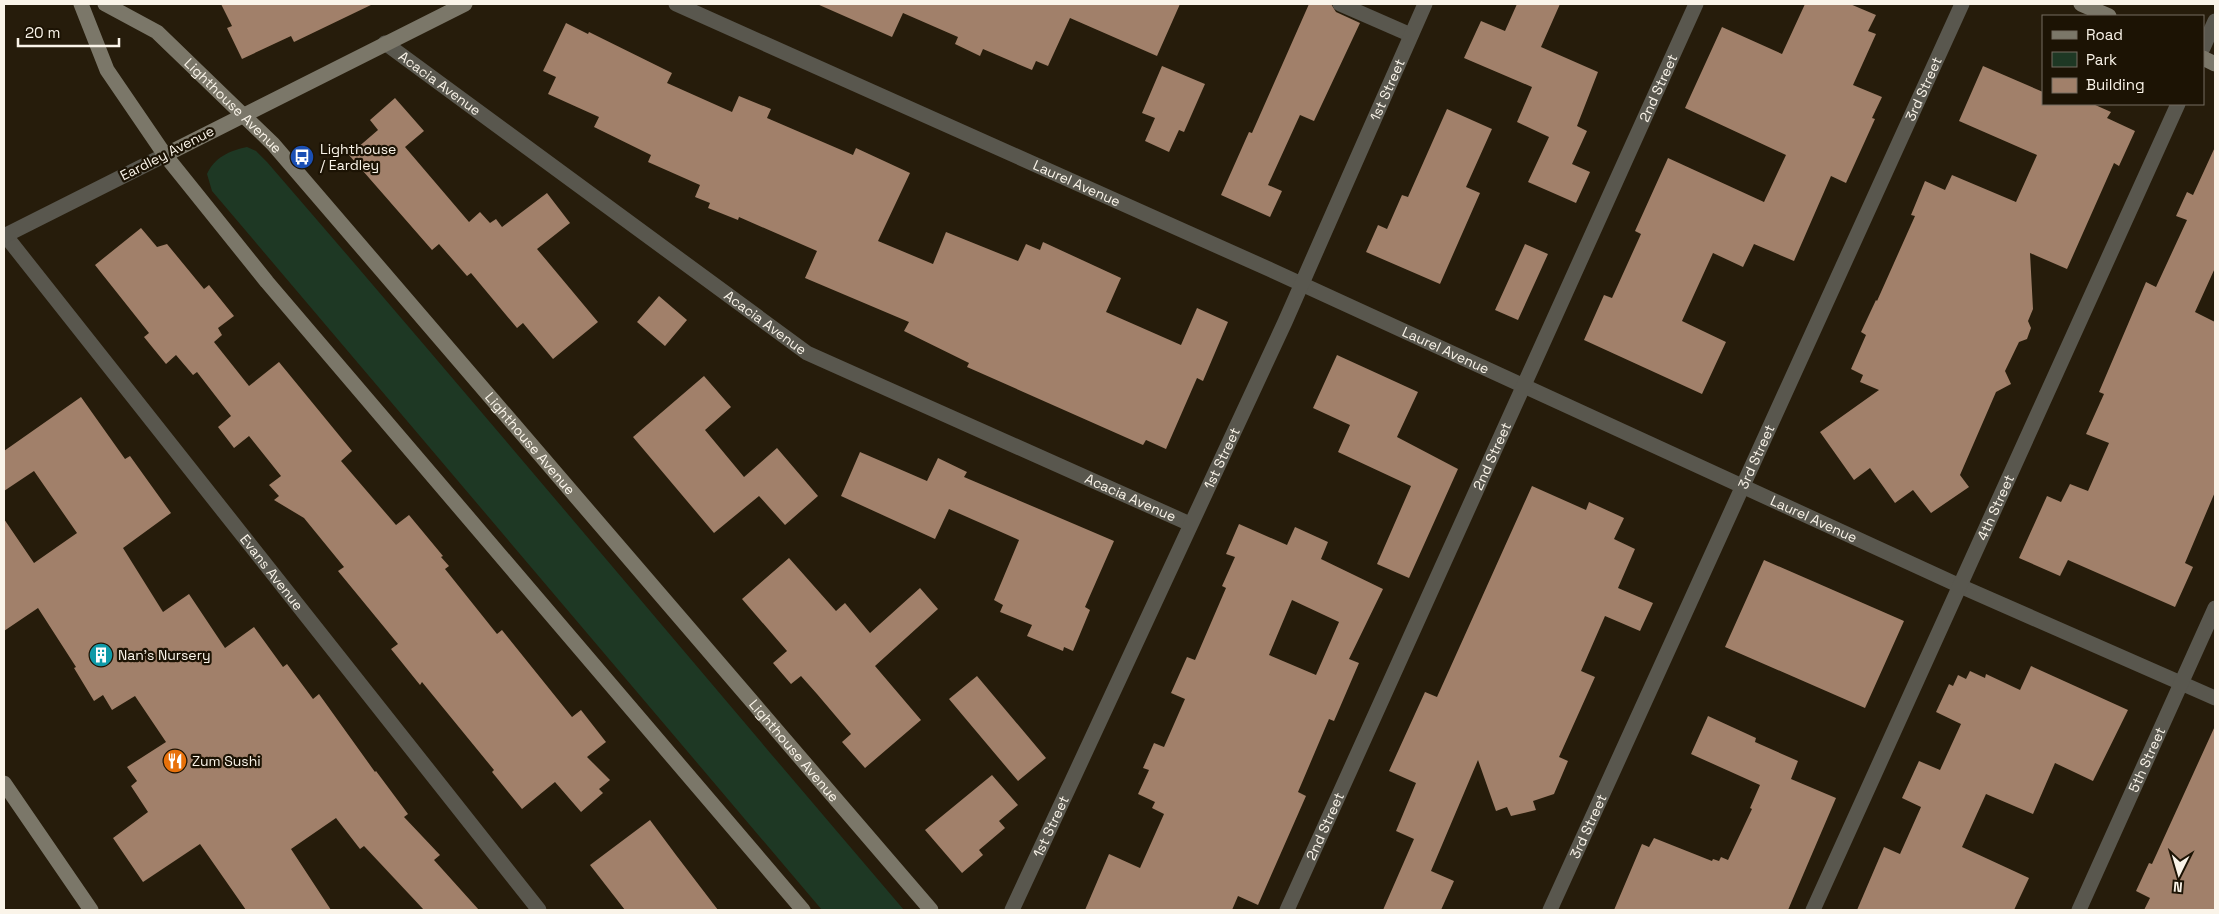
<svg xmlns="http://www.w3.org/2000/svg" width="2219" height="914" viewBox="0 0 2219 914" font-family="'Space Grotesk',sans-serif">
<rect width="100%" height="100%" fill="#261c0b"/>
<!-- green -->
<path fill="#1e3824" d="M 247,147 L 256,151 L 267,162 C 481,409 691,661 904,910 L 822,910 L 212,191 L 207,174 C 215,157 229,151 247,147 Z"/>
<!-- building -->
<path fill="#a1806a" fill-rule="evenodd" d="M 221,4 L 373,4 L 294,42 L 291,36 L 242,59 L 227,28 L 232,26 Z
M 817,4 L 1180,4 L 1157,56 L 1070,18 L 1048,66 L 1036,61 L 1032,70 L 983,49 L 980,56 L 955,44 L 958,37 L 903,13 L 892,37 Z
M 1309,4 L 1331,4 L 1336,12 L 1360,23 L 1314,121 L 1300,115 L 1268,185 L 1282,191 L 1270,217 L 1221,195 L 1249,132 L 1252,133 Z
M 1517,4 L 1560,4 L 1541,47 L 1598,72 L 1577,126 L 1587,131 L 1572,164 L 1590,172 L 1576,203 L 1528,182 L 1549,137 L 1517,122 L 1532,87 L 1464,58 L 1481,21 L 1505,31 Z
M 1805,4 L 1850,4 L 1876,15 L 1868,31 L 1876,34 L 1853,85 L 1882,97 L 1872,118 L 1875,119 L 1846,183 L 1831,176 L 1794,261 L 1754,244 L 1743,267 L 1713,253 L 1682,321 L 1726,342 L 1702,394 L 1584,340 L 1604,295 L 1612,298 L 1641,234 L 1635,231 L 1668,158 L 1764,202 L 1786,155 L 1685,108 L 1722,27 L 1782,54 Z
M 566,23 L 588,34 L 589,32 L 672,73 L 667,83 L 732,112 L 739,96 L 771,109 L 767,118 L 853,155 L 856,148 L 910,173 L 878,241 L 933,264 L 946,232 L 1018,261 L 1026,244 L 1040,250 L 1043,242 L 1121,278 L 1106,312 L 1181,345 L 1197,308 L 1228,322 L 1203,381 L 1197,378 L 1166,449 L 1146,440 L 1143,445 L 967,367 L 969,363 L 904,331 L 909,322 L 805,278 L 817,251 L 739,217 L 738,220 L 708,208 L 710,203 L 695,197 L 700,185 L 648,162 L 651,155 L 594,127 L 599,117 L 548,94 L 556,77 L 543,71 Z
M 1162,66 L 1205,84 L 1184,132 L 1179,130 L 1169,152 L 1145,141 L 1155,118 L 1142,113 Z
M 1983,66 L 2043,92 L 2043,104 L 2093,104 L 2111,112 L 2107,118 L 2135,131 L 2119,166 L 2114,163 L 2067,269 L 2030,253 L 2033,309 L 2028,321 L 2031,328 L 2027,339 L 2019,342 L 2005,371 L 2011,384 L 1996,392 L 1960,475 L 1969,487 L 1931,513 L 1913,490 L 1895,503 L 1870,468 L 1854,480 L 1820,432 L 1879,390 L 1860,382 L 1863,375 L 1851,369 L 1866,335 L 1861,332 L 1876,300 L 1877,301 L 1915,216 L 1911,215 L 1925,181 L 1945,190 L 1952,175 L 2016,202 L 2037,155 L 1959,121 Z
M 395,98 L 424,131 L 405,147 L 469,222 L 480,212 L 490,223 L 496,219 L 502,227 L 547,193 L 570,223 L 537,249 L 598,322 L 553,359 L 523,323 L 517,328 L 471,273 L 467,276 L 439,244 L 432,250 L 349,155 L 378,130 L 370,120 Z
M 1447,109 L 1492,129 L 1466,187 L 1480,193 L 1440,284 L 1366,252 L 1378,225 L 1387,229 L 1402,195 L 1408,197 Z
M 2215,147 L 2215,268 L 2195,312 L 2215,322 L 2215,492 L 2185,563 L 2193,567 L 2175,607 L 2068,560 L 2060,576 L 2019,558 L 2047,496 L 2061,502 L 2070,484 L 2088,491 L 2109,443 L 2086,434 L 2104,394 L 2099,392 L 2146,282 L 2156,287 L 2187,220 L 2176,216 L 2187,192 L 2193,195 Z
M 141,228 L 157,247 L 167,244 L 204,289 L 209,285 L 234,316 L 218,328 L 222,335 L 214,342 L 249,386 L 279,362 L 352,451 L 341,461 L 396,525 L 409,515 L 443,556 L 441,557 L 449,566 L 445,569 L 497,634 L 502,630 L 572,717 L 581,710 L 606,742 L 587,757 L 610,780 L 599,789 L 603,793 L 581,812 L 555,782 L 522,809 L 492,772 L 494,770 L 422,682 L 420,685 L 391,649 L 398,644 L 338,571 L 344,567 L 304,518 L 274,500 L 279,496 L 269,485 L 281,476 L 249,436 L 234,448 L 218,427 L 231,416 L 197,372 L 193,375 L 176,355 L 166,364 L 144,337 L 149,333 L 95,265 Z
M 1525,244 L 1548,254 L 1518,320 L 1495,310 Z
M 659,296 L 687,320 L 665,346 L 637,322 Z
M 1337,355 L 1418,392 L 1397,437 L 1458,469 L 1409,578 L 1377,564 L 1411,486 L 1338,452 L 1350,425 L 1313,408 Z
M 704,376 L 731,407 L 705,430 L 744,477 L 777,448 L 818,496 L 785,525 L 759,496 L 714,533 L 633,437 Z
M 81,397 L 125,459 L 130,456 L 171,513 L 123,548 L 163,612 L 189,594 L 225,648 L 254,627 L 283,667 L 287,664 L 313,699 L 319,694 L 375,772 L 376,771 L 408,814 L 404,817 L 440,855 L 434,860 L 479,910 L 424,910 L 364,846 L 360,849 L 336,818 L 291,849 L 331,910 L 246,910 L 200,844 L 143,882 L 113,838 L 148,812 L 131,786 L 137,781 L 127,767 L 166,742 L 135,696 L 112,710 L 103,695 L 94,701 L 74,668 L 76,667 L 38,608 L 4,631 L 4,519 L 34,563 L 77,533 L 34,471 L 4,491 L 4,451 Z
M 860,452 L 927,481 L 938,458 L 967,472 L 964,477 L 1114,541 L 1085,607 L 1090,610 L 1073,651 L 1064,647 L 1063,651 L 1027,636 L 1032,625 L 1000,612 L 1003,605 L 994,600 L 1019,540 L 949,509 L 935,539 L 841,496 Z
M 1532,486 L 1586,510 L 1589,502 L 1624,518 L 1614,539 L 1635,549 L 1618,588 L 1653,603 L 1640,631 L 1605,616 L 1581,671 L 1595,677 L 1559,757 L 1568,761 L 1554,794 L 1533,801 L 1536,810 L 1511,816 L 1507,807 L 1496,811 L 1478,760 L 1431,871 L 1454,881 L 1441,910 L 1383,910 L 1414,839 L 1396,831 L 1416,783 L 1389,771 L 1425,692 L 1437,697 Z
M 1239,524 L 1287,545 L 1295,527 L 1328,542 L 1321,559 L 1383,589 L 1349,659 L 1359,663 L 1334,721 L 1329,719 L 1298,792 L 1306,796 L 1258,905 L 1238,896 L 1232,910 L 1085,910 L 1109,854 L 1140,868 L 1164,814 L 1152,808 L 1155,802 L 1138,794 L 1149,770 L 1143,768 L 1154,743 L 1164,747 L 1185,699 L 1171,693 L 1187,657 L 1195,660 L 1226,588 L 1222,586 L 1235,557 L 1226,554 ZM 1292,600 L 1339,622 L 1316,675 L 1269,655 Z
M 789,558 L 836,611 L 845,603 L 870,633 L 920,588 L 938,609 L 875,666 L 921,720 L 865,768 L 842,742 L 851,734 L 817,694 L 801,676 L 791,684 L 773,663 L 787,651 L 742,599 Z
M 1764,560 L 1904,621 L 1865,708 L 1725,647 Z
M 2031,666 L 2128,710 L 2093,781 L 2055,763 L 2033,814 L 1986,794 L 1962,847 L 2029,878 L 2014,910 L 1857,910 L 1884,847 L 1900,854 L 1921,807 L 1902,798 L 1919,761 L 1940,770 L 1961,724 L 1936,712 L 1949,684 L 1953,686 L 1958,675 L 1966,679 L 1970,671 L 1985,678 L 1986,674 L 2020,690 Z
M 977,676 L 1046,758 L 1018,781 L 949,699 Z
M 1708,716 L 1756,738 L 1755,742 L 1798,761 L 1791,779 L 1836,798 L 1788,910 L 1614,910 L 1642,844 L 1649,847 L 1654,838 L 1712,861 L 1713,859 L 1719,861 L 1721,857 L 1728,860 L 1752,809 L 1750,808 L 1760,785 L 1691,754 Z
M 2215,726 L 2215,910 L 2144,910 L 2150,898 L 2136,891 L 2149,863 L 2152,864 Z
M 992,775 L 1018,805 L 999,821 L 1005,828 L 979,850 L 983,855 L 962,873 L 925,830 Z
M 650,820 L 676,855 L 718,910 L 625,910 L 590,865 Z"/>
<g fill="none" stroke-linecap="round" stroke-linejoin="round">
<!-- lane -->
<path stroke="#59574e" stroke-width="15" d="M 1340,4 L 1411,35"/>
<!-- street -->
<g stroke="#59574e" stroke-width="15">
<path id="s1" d="M 676,4 L 1271,270 L 1960,586 L 2215,698"/>
<path id="s2" d="M 385,43 L 807,353 L 1190,524"/>
<path d="M 2203,48 L 2215,21"/>
<path id="s3" d="M 5,235 L 539,910"/>
<path d="M 4,236 L 165,155"/>
<path id="s4" d="M 1012,910 L 1285,322 L 1425,4"/>
<path id="s5" d="M 1287,910 L 1696,4"/>
<path id="s6" d="M 1550,910 L 1962,4"/>
<path id="s7" d="M 1813,910 L 2178,104"/>
<path id="s8" d="M 2079,910 L 2215,608"/>
</g>
<!-- secondary -->
<g stroke="#7b7769" stroke-width="15">
<path d="M 81,4 L 107,70 L 165,155 L 267,282 L 803,910"/>
<path id="s9" d="M 105,4 L 157,32 L 273,144 L 931,910"/>
<path d="M 2081,4 L 2109,16"/>
<path d="M 2203,58 L 2215,64"/>
<path d="M 165,155 L 465,4"/>
<path d="M 4,783 L 91,910"/>
</g>
</g>
<!-- icons -->
<defs>
<g id="bus-disc" transform="scale(1.25)"><circle r="9.5" fill="#1a4fb4" stroke="#1c1304"/><path d="M-5-6H5V4H4V6H2V4H-2V6H-4V4H-5ZM-3.5-4V0h7V-4ZM-3.5 1.2v1.5H-2V1.2ZM2 1.2v1.5H3.5V1.2Z" fill="#fff"/></g>
<g id="building-disc" transform="scale(1.25)"><circle r="9.5" fill="#0f9aa8" stroke="#1c1304"/><path d="M-4-6H4V6H1V3H-1V6H-4ZM-2.5-4.3h1.7v1.8h-1.7ZM.8-4.3h1.7v1.8H.8ZM-2.5-1h1.7V.8h-1.7ZM.8-1h1.7V.8H.8Z" fill="#fff"/></g>
<g id="restaurant-disc" transform="scale(1.25)"><circle r="9.5" fill="#e8710a" stroke="#1c1304"/><path d="M-5-6h1v4h1v-4h1v4h1v-4h1v5L-1.5 .5V6h-2V.5L-5-1ZM5-6V6H3V1.5H1.5Q1.5-4 5-6Z" fill="#fff"/></g>
</defs>
<g fill-rule="evenodd">
<use href="#bus-disc" x="302" y="157"/>
<use href="#building-disc" x="101" y="655"/>
<use href="#restaurant-disc" x="175" y="761"/>
</g>
<g text-anchor="middle" dominant-baseline="central" stroke-width="4.5" stroke-linejoin="round" paint-order="stroke">
<!-- street labels -->
<g font-size="14" fill="#faf4e9" stroke="#1c1304">
<text stroke="none"><textPath href="#s2" startOffset="68">Acacia Avenue</textPath></text>
<text stroke="none"><textPath href="#s5" startOffset="902">2nd Street</textPath></text>
<text stroke="none"><textPath href="#s6" startOffset="902">3rd Street</textPath></text>
<text stroke="none"><textPath href="#s4" startOffset="902">1st Street</textPath></text>
<text stroke="none"><textPath href="#s9" startOffset="165">Lighthouse Avenue</textPath></text>
<text transform="translate(167 153) rotate(-27)">Eardley Avenue</text>
<text stroke="none"><textPath href="#s1" startOffset="439">Laurel Avenue</textPath></text>
<text stroke="none"><textPath href="#s2" startOffset="472">Acacia Avenue</textPath></text>
<text stroke="none"><textPath href="#s1" startOffset="844">Laurel Avenue</textPath></text>
<text stroke="none"><textPath href="#s9" startOffset="615">Lighthouse Avenue</textPath></text>
<text stroke="none"><textPath href="#s5" startOffset="498">2nd Street</textPath></text>
<text stroke="none"><textPath href="#s6" startOffset="498">3rd Street</textPath></text>
<text stroke="none"><textPath href="#s4" startOffset="498">1st Street</textPath></text>
<text stroke="none"><textPath href="#s2" startOffset="878">Acacia Avenue</textPath></text>
<text stroke="none"><textPath href="#s7" startOffset="442">4th Street</textPath></text>
<text stroke="none"><textPath href="#s1" startOffset="1249">Laurel Avenue</textPath></text>
<text stroke="none"><textPath href="#s3" startOffset="430">Evans Avenue</textPath></text>
<text stroke="none"><textPath href="#s9" startOffset="1020">Lighthouse Avenue</textPath></text>
<text stroke="none"><textPath href="#s8" startOffset="165">5th Street</textPath></text>
<text stroke="none"><textPath href="#s4" startOffset="92">1st Street</textPath></text>
<text stroke="none"><textPath href="#s5" startOffset="92">2nd Street</textPath></text>
<text stroke="none"><textPath href="#s6" startOffset="92">3rd Street</textPath></text>
</g>
<!-- poi labels -->
<g font-size="14" fill="#faf4e9" stroke="#1c1304" text-anchor="start">
<text x="320" y="149">Lighthouse<tspan x="320" dy="16">/ Eardley</tspan></text>
<text x="118" y="655">Nan's Nursery</text>
<text x="192" y="761">Zum Sushi</text>
</g>
</g>
<!-- border -->
<rect width="2219" height="914" fill="none" stroke="#faf4e9" stroke-width="10"/>
<!-- legend -->
<rect x="2042" y="15" width="162" height="90" fill="#1c1304" stroke="#756d60"/>
<rect x="2052" y="31" width="25" height="8" fill="#7b7769" stroke="#756d60"/>
<text x="2086" y="40" font-size="15" fill="#faf4e9">Road</text>
<rect x="2052" y="52" width="25" height="15" fill="#1e3824" stroke="#756d60"/>
<text x="2086" y="65" font-size="15" fill="#faf4e9">Park</text>
<rect x="2052" y="78" width="25" height="15" fill="#a1806a" stroke="#756d60"/>
<text x="2086" y="90" font-size="15" fill="#faf4e9">Building</text>
<!-- north arrow -->
<g transform="translate(2179 874) rotate(185)" stroke="#1c1304" stroke-width="4" paint-order="stroke">
<path d="M0-4L9 19L0 12L-9 19Z" fill="#faf4e9"/>
<text y="-8" font-size="14" font-weight="bold" text-anchor="middle" fill="#faf4e9">N</text>
</g>
<!-- scale -->
<path d="M18 38v8h101v-8" fill="none" stroke="#faf4e9" stroke-width="2.5"/>
<text x="25" y="38" font-size="15" fill="#faf4e9" stroke="#1c1304" stroke-width="4" paint-order="stroke">20 m</text>
</svg>
